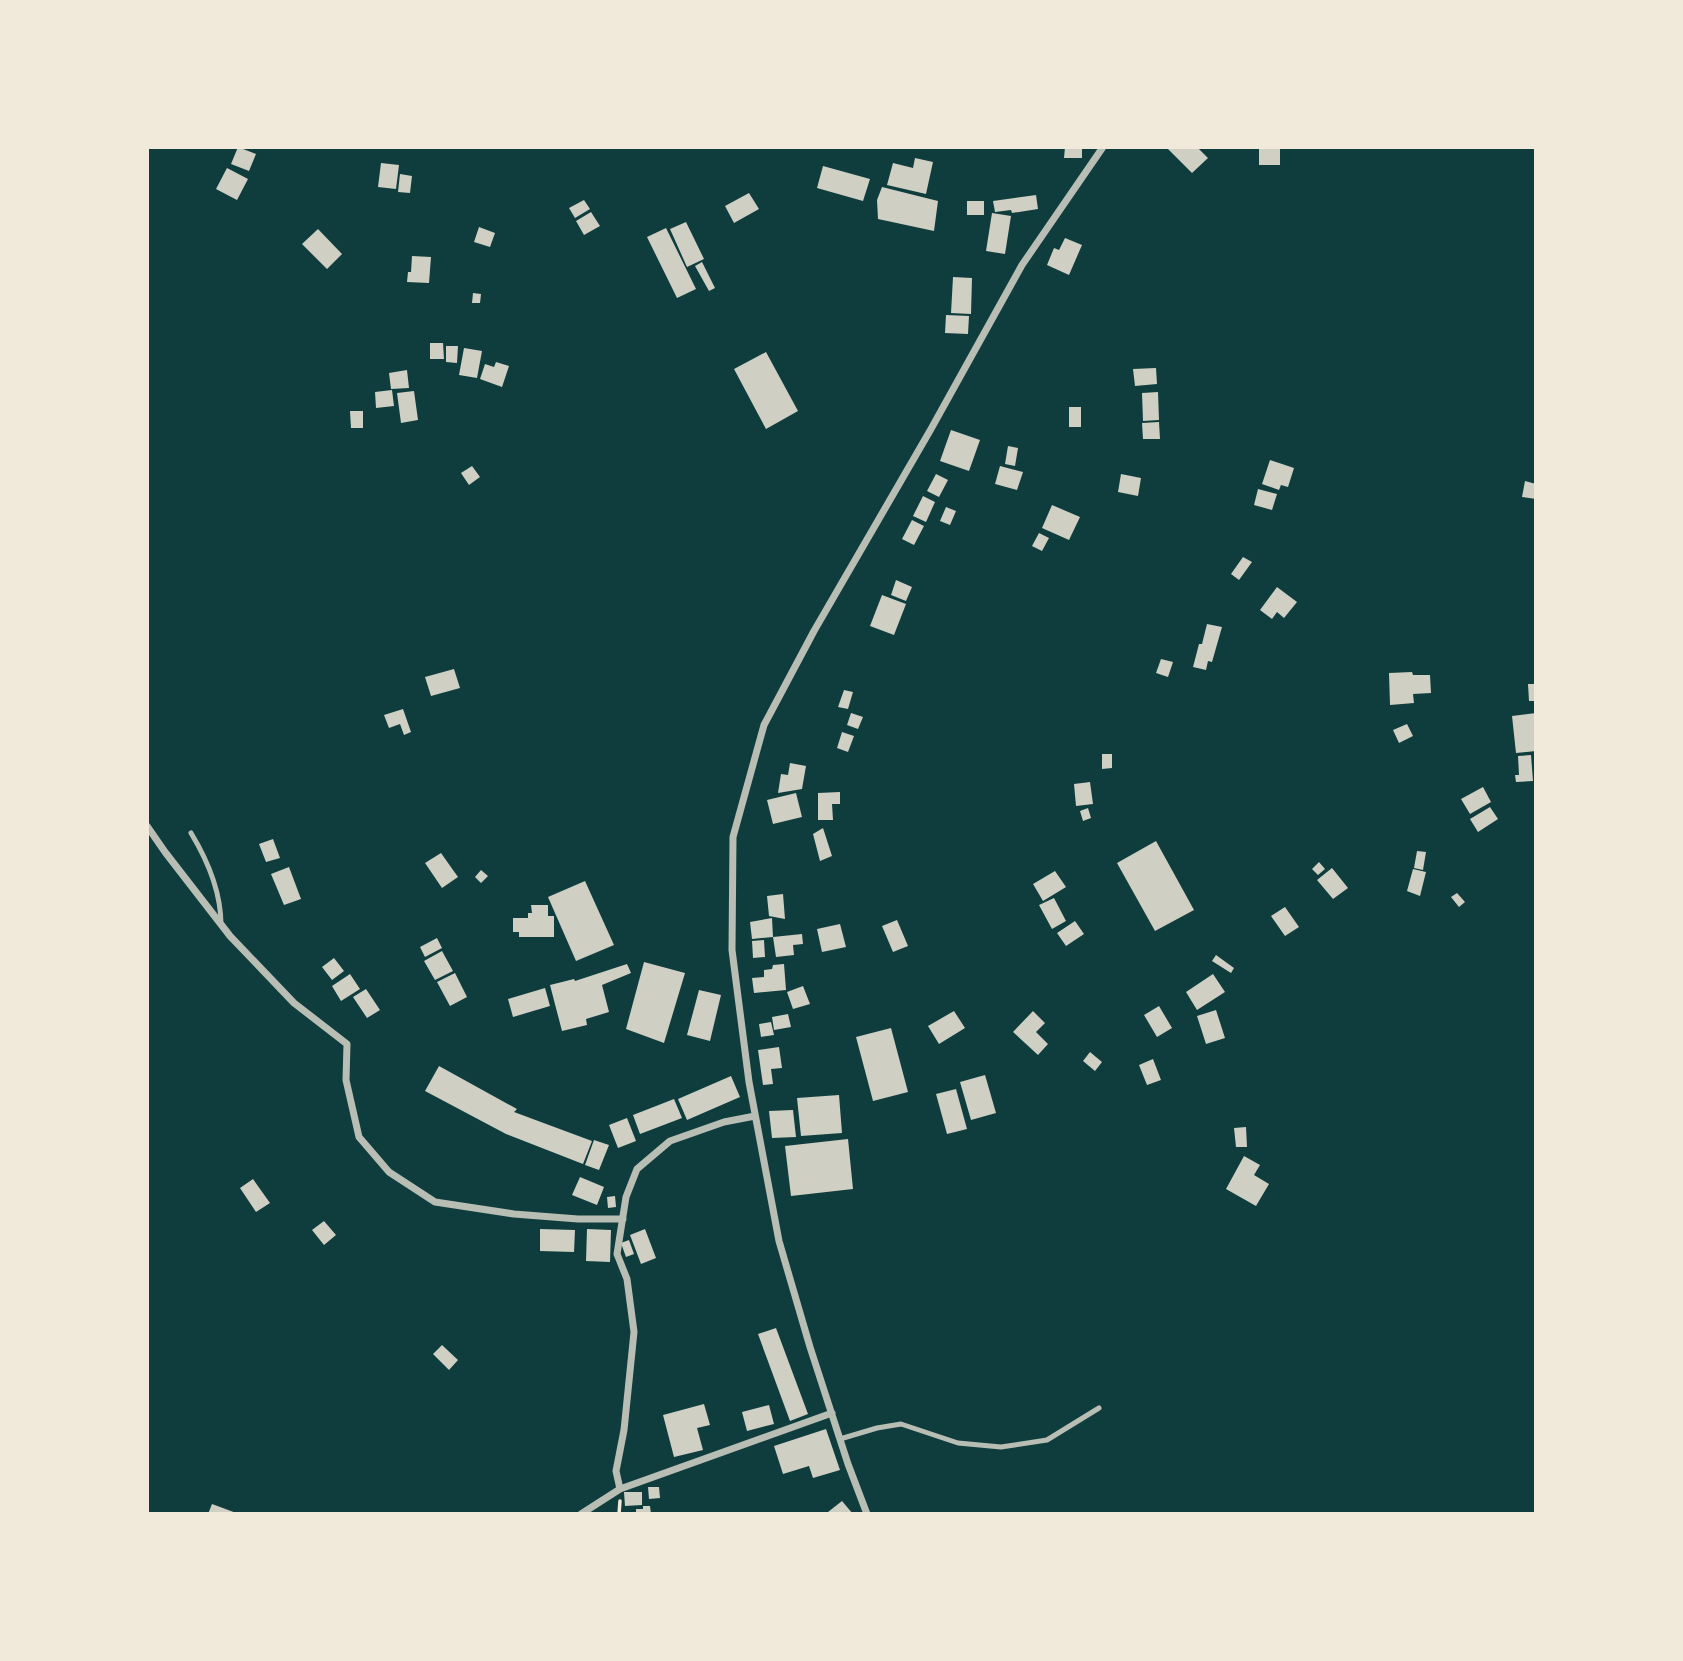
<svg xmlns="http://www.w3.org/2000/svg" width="1683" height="1661" viewBox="0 0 1683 1661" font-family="'Fira Sans Condensed',sans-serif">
<rect width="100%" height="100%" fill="#0f3d3e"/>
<!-- building -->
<path fill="#cfcfc3" d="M 238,147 L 256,154 L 249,171 L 231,164 Z
M 1065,147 L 1082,147 L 1082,158 L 1064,158 Z
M 1166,147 L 1197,147 L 1208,158 L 1192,173 Z
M 1259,147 L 1280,147 L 1280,165 L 1259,165 Z
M 915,158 L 933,162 L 926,194 L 887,185 L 893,163 L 913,168 Z
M 381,163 L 399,165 L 396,189 L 378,187 Z
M 823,166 L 870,179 L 863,201 L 817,188 Z
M 227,168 L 248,179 L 237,200 L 216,189 Z
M 400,174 L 412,176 L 410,193 L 398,192 Z
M 882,187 L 938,201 L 934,231 L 878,219 L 877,200 Z
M 749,193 L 759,209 L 734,223 L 725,206 Z
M 1036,195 L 1038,209 L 1012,213 L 1011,210 L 995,212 L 993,201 Z
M 584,200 L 590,209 L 575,218 L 569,208 Z
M 967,201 L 984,201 L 984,215 L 967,215 Z
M 591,212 L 600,226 L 584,235 L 576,221 Z
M 992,213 L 1011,216 L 1005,254 L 986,251 Z
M 686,222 L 704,259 L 687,267 L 670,229 Z
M 479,227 L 495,233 L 490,247 L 474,242 Z
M 666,228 L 696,289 L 677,298 L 647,237 Z
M 318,229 L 342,254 L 327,269 L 302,244 Z
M 1065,238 L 1082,245 L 1069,275 L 1047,265 L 1054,248 L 1059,250 Z
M 412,256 L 431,257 L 429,283 L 407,282 L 408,272 L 411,272 Z
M 702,262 L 715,288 L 709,291 L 695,266 Z
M 953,277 L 972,278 L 971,314 L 951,313 Z
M 473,293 L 481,294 L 480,303 L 472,303 Z
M 946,315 L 969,316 L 968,334 L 945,333 Z
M 430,343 L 443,343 L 444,359 L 430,359 Z
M 446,346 L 458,346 L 457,363 L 446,362 Z
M 464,348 L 482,351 L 477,378 L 459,375 Z
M 766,352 L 798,411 L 766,429 L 734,369 Z
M 496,362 L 509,366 L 502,387 L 480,379 L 485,364 L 494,367 Z
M 1156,368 L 1157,384 L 1135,386 L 1133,369 Z
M 407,370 L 409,388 L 391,389 L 389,373 Z
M 392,390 L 394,406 L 376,408 L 375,392 Z
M 414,391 L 418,420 L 401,423 L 397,393 Z
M 1158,392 L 1159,420 L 1143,421 L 1142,393 Z
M 1069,407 L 1081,407 L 1081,427 L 1069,427 Z
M 350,411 L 363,411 L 363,428 L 351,428 Z
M 1159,422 L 1160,439 L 1143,439 L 1142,423 Z
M 951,430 L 980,440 L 969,471 L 940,461 Z
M 1008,446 L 1018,448 L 1015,466 L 1005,464 Z
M 1270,460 L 1294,468 L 1288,487 L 1281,485 L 1279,490 L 1262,484 Z
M 472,466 L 480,477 L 469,485 L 461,473 Z
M 1000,466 L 1023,472 L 1017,490 L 995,484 Z
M 936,474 L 948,480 L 939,497 L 927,491 Z
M 1121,474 L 1141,478 L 1138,496 L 1118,492 Z
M 1525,481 L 1536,484 L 1536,499 L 1522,497 Z
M 1258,489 L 1277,494 L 1272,510 L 1254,505 Z
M 923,496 L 935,502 L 926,522 L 913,516 Z
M 1052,505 L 1080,517 L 1069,540 L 1042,528 Z
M 946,507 L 956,511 L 950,525 L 940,521 Z
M 912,520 L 924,526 L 914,545 L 902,539 Z
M 1039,533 L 1049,538 L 1042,551 L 1032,546 Z
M 1243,557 L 1252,562 L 1239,580 L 1231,574 Z
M 896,580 L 912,587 L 906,601 L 891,595 Z
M 1277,587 L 1297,602 L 1284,618 L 1277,612 L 1272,619 L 1260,610 Z
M 882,595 L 906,604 L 894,635 L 870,626 Z
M 1207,624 L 1222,627 L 1212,662 L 1208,661 L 1206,670 L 1193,667 L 1199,644 L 1202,644 Z
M 1161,659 L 1173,662 L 1168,677 L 1156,673 Z
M 454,669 L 460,688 L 431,696 L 425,677 Z
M 1412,672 L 1413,675 L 1430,675 L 1431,693 L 1413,694 L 1414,703 L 1390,705 L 1389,673 Z
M 1528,684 L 1536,684 L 1536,701 L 1529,701 Z
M 844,690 L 853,692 L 848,709 L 838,707 Z
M 403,709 L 411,732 L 404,735 L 400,724 L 389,728 L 384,715 Z
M 851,713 L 863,717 L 858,729 L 847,725 Z
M 1536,713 L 1536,751 L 1516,753 L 1512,716 Z
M 1407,724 L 1413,736 L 1399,743 L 1393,730 Z
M 842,732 L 854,736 L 848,752 L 837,748 Z
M 1102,754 L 1112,754 L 1112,768 L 1102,769 Z
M 1531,755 L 1533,781 L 1516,782 L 1515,775 L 1519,775 L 1518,756 Z
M 790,763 L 806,766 L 802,789 L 778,793 L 781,774 L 788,775 Z
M 1090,782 L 1093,804 L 1076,806 L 1074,784 Z
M 1483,787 L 1491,802 L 1470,814 L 1461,799 Z
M 840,792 L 840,804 L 832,804 L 833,820 L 818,820 L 818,793 Z
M 796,793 L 802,817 L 773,824 L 767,800 Z
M 1490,807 L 1498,819 L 1478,832 L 1470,819 Z
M 1088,808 L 1091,818 L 1083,821 L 1080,811 Z
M 823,828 L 832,856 L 820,861 L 813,834 Z
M 273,839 L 280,858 L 266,862 L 259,844 Z
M 1156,841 L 1194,910 L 1155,931 L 1117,863 Z
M 1417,851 L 1426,852 L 1423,870 L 1414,868 Z
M 441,853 L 458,877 L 442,888 L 425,863 Z
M 1319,862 L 1325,869 L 1318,875 L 1312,869 Z
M 289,867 L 301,899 L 284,905 L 271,874 Z
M 1332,868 L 1348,888 L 1333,899 L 1317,880 Z
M 1413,869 L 1426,872 L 1420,896 L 1407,891 Z
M 481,870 L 488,876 L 481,883 L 475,877 Z
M 1055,871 L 1066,887 L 1043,901 L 1033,884 Z
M 585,881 L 614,945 L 576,961 L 548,897 Z
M 1457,893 L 1465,902 L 1459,907 L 1451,897 Z
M 783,894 L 785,919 L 769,916 L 767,896 Z
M 1054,898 L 1066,921 L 1052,929 L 1039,905 Z
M 531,905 L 548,905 L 548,916 L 554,916 L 554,937 L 519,937 L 519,932 L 513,932 L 513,918 L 528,918 L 528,913 L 532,913 Z
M 1285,907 L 1299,927 L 1285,936 L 1271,916 Z
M 772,918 L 773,937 L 752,939 L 750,922 Z
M 897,920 L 908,946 L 893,952 L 882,926 Z
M 1075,921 L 1084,934 L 1066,946 L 1057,933 Z
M 840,924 L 846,947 L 822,952 L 817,929 Z
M 802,934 L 803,944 L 793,945 L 794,955 L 776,957 L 773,937 Z
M 437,938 L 442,948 L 425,957 L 420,947 Z
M 764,940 L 765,957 L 753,958 L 752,941 Z
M 442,951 L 453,971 L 435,980 L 424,961 Z
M 1216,955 L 1234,968 L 1231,973 L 1212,961 Z
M 334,958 L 344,971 L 332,980 L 322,967 Z
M 644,962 L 685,973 L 664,1043 L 626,1029 Z
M 627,964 L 631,973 L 602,985 L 609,1012 L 586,1019 L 587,1025 L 562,1031 L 550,985 L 574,979 L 575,981 Z
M 784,964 L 786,990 L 754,993 L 752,978 L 764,977 L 764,970 L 772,969 L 773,965 Z
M 455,973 L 467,997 L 450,1006 L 437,982 Z
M 350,974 L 360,989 L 341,1001 L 332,986 Z
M 1213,974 L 1225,992 L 1197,1010 L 1186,992 Z
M 803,986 L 810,1004 L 793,1009 L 787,992 Z
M 545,988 L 550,1006 L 513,1017 L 508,999 Z
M 366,989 L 380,1010 L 367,1018 L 353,997 Z
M 699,990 L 721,995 L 710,1041 L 687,1035 Z
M 1159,1006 L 1172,1028 L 1157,1037 L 1144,1015 Z
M 1216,1010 L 1225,1038 L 1206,1044 L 1197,1016 Z
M 954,1011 L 965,1028 L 939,1044 L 928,1026 Z
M 1033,1011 L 1045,1023 L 1036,1032 L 1048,1044 L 1038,1055 L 1013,1032 Z
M 788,1014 L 791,1027 L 774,1030 L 772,1017 Z
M 771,1022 L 774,1035 L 761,1037 L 759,1024 Z
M 891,1028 L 908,1092 L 873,1101 L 856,1037 Z
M 779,1047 L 782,1068 L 771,1069 L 773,1084 L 763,1085 L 758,1050 Z
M 1090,1052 L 1102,1062 L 1095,1071 L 1083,1061 Z
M 1153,1059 L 1161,1080 L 1147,1085 L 1139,1065 Z
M 439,1066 L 517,1109 L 514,1112 L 592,1141 L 583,1164 L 506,1134 L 425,1091 Z
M 985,1075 L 996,1113 L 971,1120 L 960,1082 Z
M 731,1076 L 740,1097 L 687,1120 L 678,1099 Z
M 956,1089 L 967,1129 L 947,1134 L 936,1094 Z
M 839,1095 L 842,1133 L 801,1136 L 797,1098 Z
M 674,1099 L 682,1118 L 640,1134 L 633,1115 Z
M 793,1110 L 796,1137 L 772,1138 L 769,1111 Z
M 627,1118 L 636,1141 L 618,1148 L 609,1125 Z
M 1246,1127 L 1247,1147 L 1236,1147 L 1234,1128 Z
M 848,1139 L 853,1189 L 791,1196 L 785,1146 Z
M 594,1140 L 609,1145 L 599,1170 L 585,1165 Z
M 1244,1156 L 1260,1165 L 1254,1175 L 1269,1184 L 1256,1206 L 1226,1189 Z
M 580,1177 L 604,1187 L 597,1205 L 572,1195 Z
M 253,1179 L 270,1203 L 256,1212 L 240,1188 Z
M 615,1196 L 616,1207 L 608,1208 L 607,1197 Z
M 324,1221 L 336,1235 L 324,1245 L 312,1230 Z
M 540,1229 L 575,1230 L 574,1252 L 540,1251 Z
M 587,1229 L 611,1230 L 610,1262 L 586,1261 Z
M 645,1229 L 656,1258 L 641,1264 L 630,1235 Z
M 629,1240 L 634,1254 L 626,1257 L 621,1243 Z
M 776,1328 L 808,1414 L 790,1421 L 758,1334 Z
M 442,1345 L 458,1360 L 449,1370 L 433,1354 Z
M 704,1404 L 710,1425 L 697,1428 L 703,1450 L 674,1457 L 663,1415 Z
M 769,1405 L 774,1424 L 747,1431 L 742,1412 Z
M 826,1429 L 840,1470 L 813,1478 L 809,1466 L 783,1474 L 774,1446 Z
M 648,1487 L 659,1487 L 660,1498 L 649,1499 Z
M 624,1492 L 642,1492 L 642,1505 L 625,1506 Z
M 842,1501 L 853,1514 L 830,1514 L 828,1512 Z
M 212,1504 L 239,1514 L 208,1514 Z
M 643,1506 L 650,1506 L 651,1514 L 636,1514 L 636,1509 L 643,1509 Z"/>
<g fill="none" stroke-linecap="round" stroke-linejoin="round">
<!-- path -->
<path stroke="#f1e9da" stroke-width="3.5" d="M 619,1514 L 620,1501"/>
<!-- service -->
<path stroke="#b8beb3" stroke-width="5" d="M 191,833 C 208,861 221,892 221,925
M 840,1439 L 877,1428 L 901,1424 L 958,1443 L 1001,1447 L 1047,1440 L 1099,1408"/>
<!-- minor -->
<path stroke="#b8beb3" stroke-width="7" d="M 147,826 L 165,852 L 230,936 L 294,1003 L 347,1044 L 346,1080 L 359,1137 L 389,1172 L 435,1202 L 514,1214 L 578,1219 L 623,1219
M 620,1489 L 616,1471 L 624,1430 L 634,1332 L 627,1279 L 617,1254 L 626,1197 L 637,1169 L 670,1141 L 724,1122 L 755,1116
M 581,1514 L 620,1489 L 832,1413
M 867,1514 L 848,1464 L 810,1347 L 779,1241 L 749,1082 L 732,950 L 733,837 L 764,725 L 814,631 L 931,429 L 1022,265 L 1103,147"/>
</g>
<!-- border -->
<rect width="1683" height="1661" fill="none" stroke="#f1e9da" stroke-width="298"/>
</svg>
